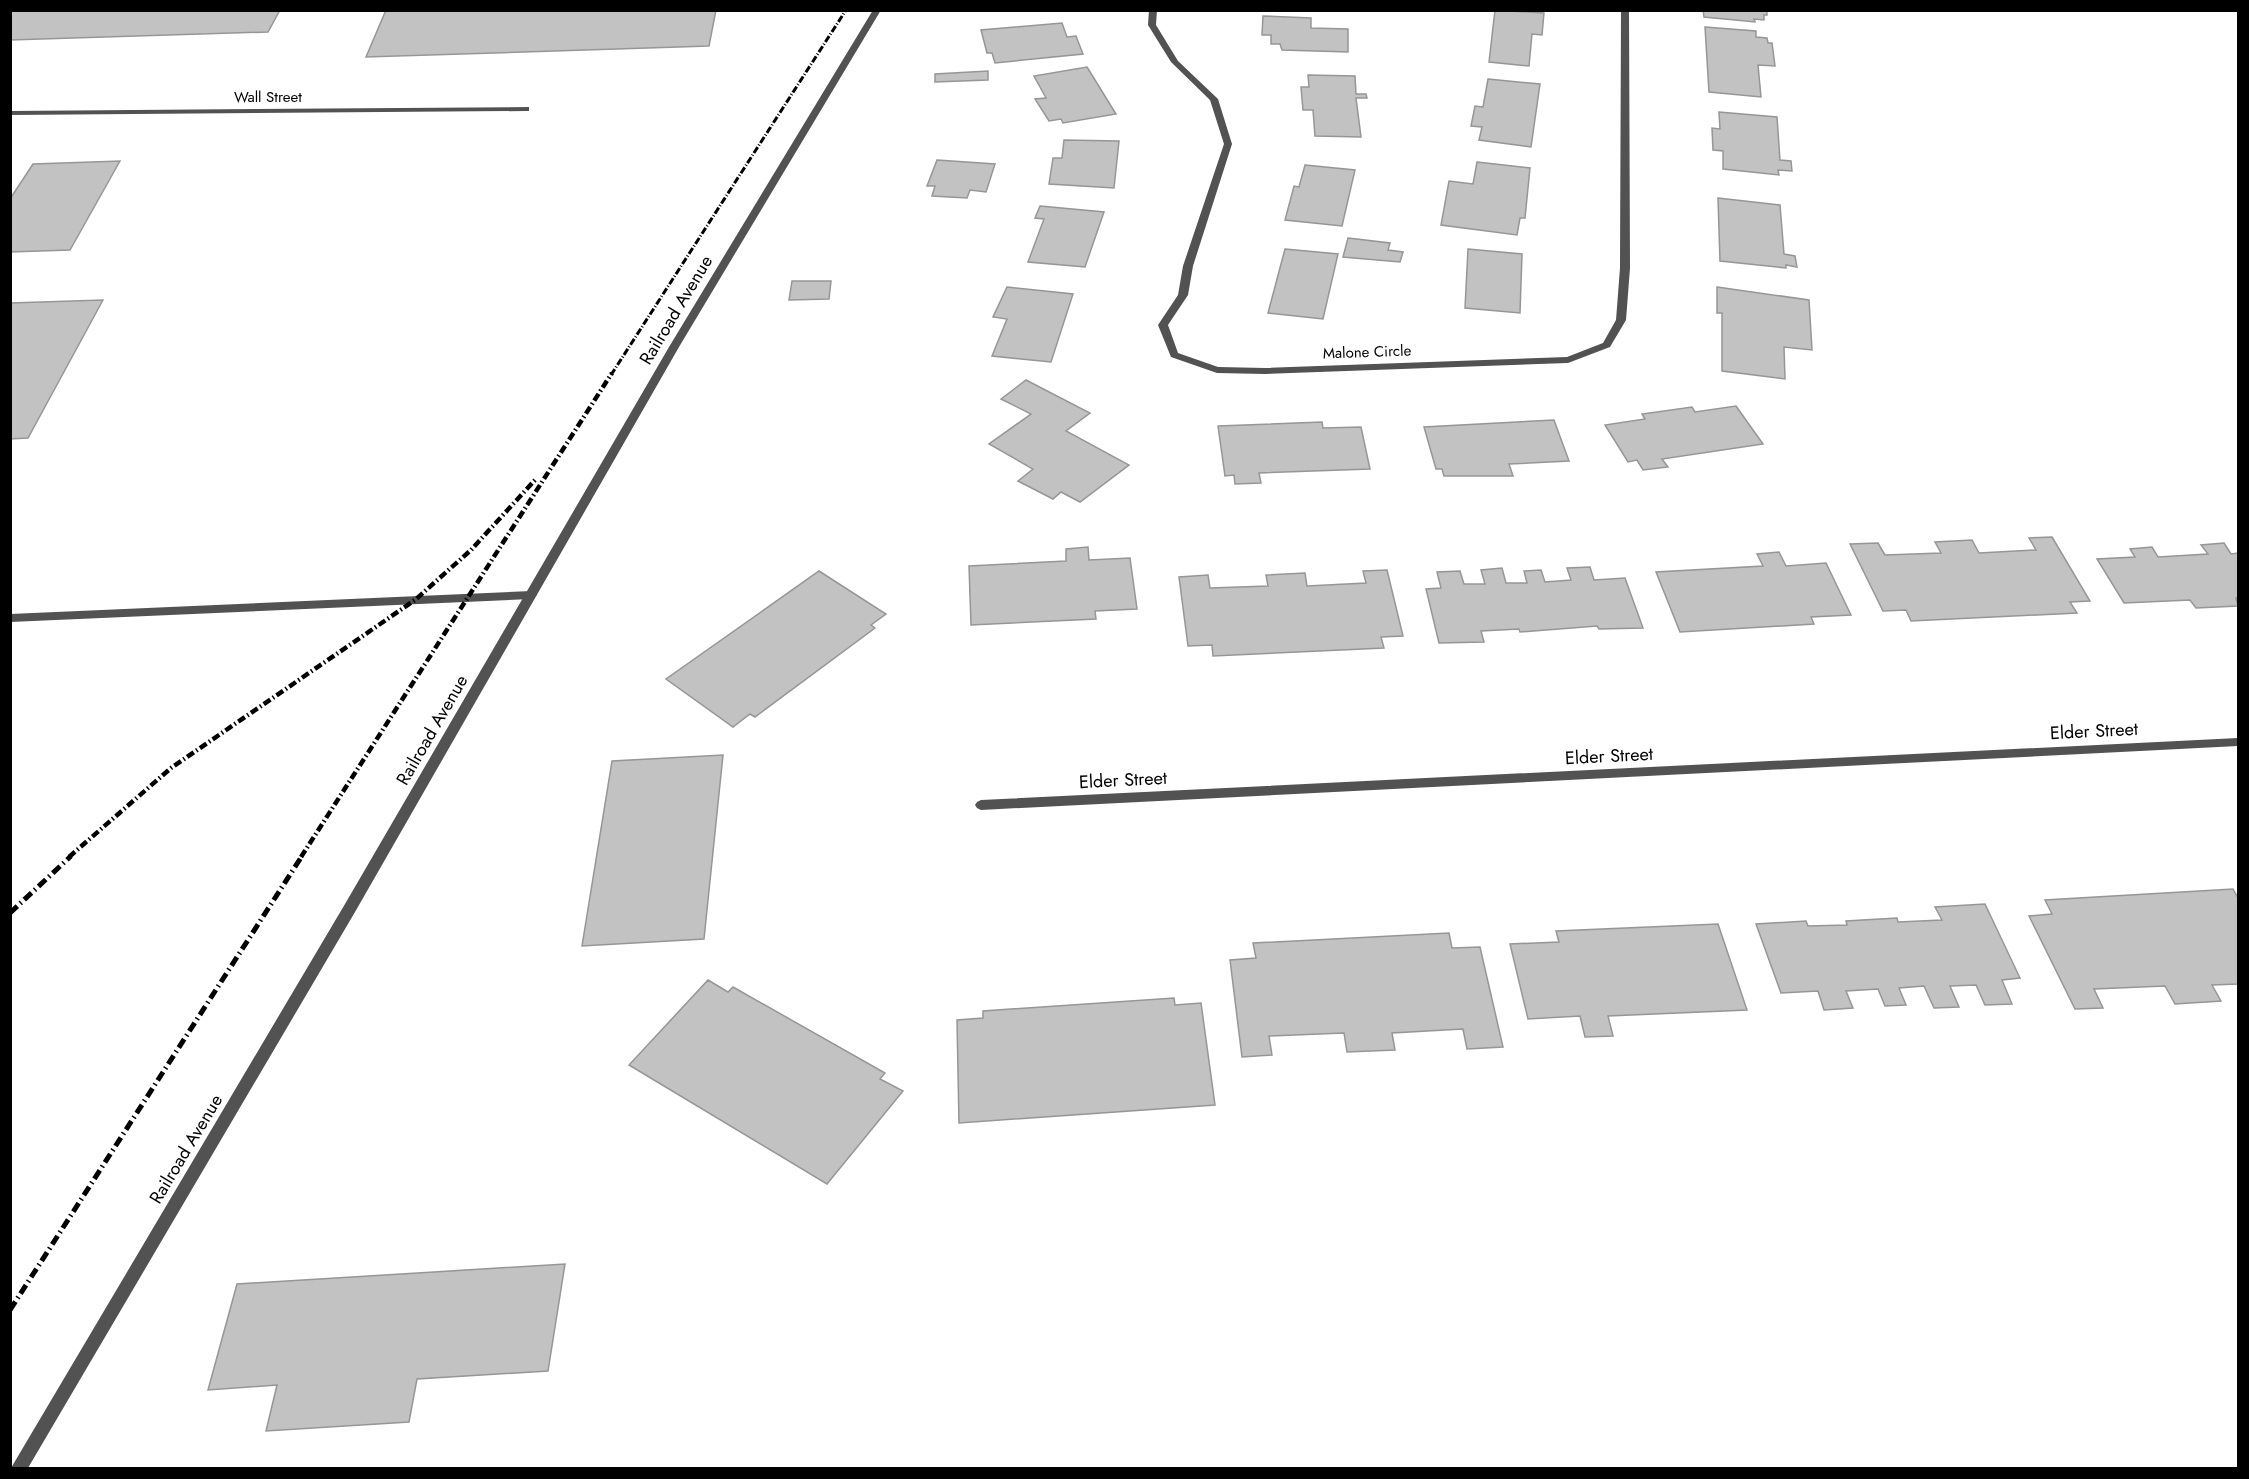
<svg xmlns="http://www.w3.org/2000/svg" width="2249" height="1479" viewBox="0 0 2249 1479" font-family="Jost,sans-serif">
<rect width="100%" height="100%" fill="#fff"/>
<!-- building -->
<path fill="#c2c2c2" stroke="#969696" stroke-width="1.5" d="M 10,10 L 280,10 L 268,32 L 10,40 Z
M 386,10 L 716,10 L 709,46 L 366,57 Z
M 1495,10 L 1544,13 L 1542,35 L 1532,34 L 1529,66 L 1489,62 Z
M 1703,10 L 1767,10 L 1767,15 L 1764,15 L 1764,20 L 1754,19 L 1755,22 L 1704,17 Z
M 1263,16 L 1311,18 L 1311,28 L 1348,29 L 1348,52 L 1282,50 L 1280,44 L 1271,44 L 1271,35 L 1262,35 Z
M 1062,23 L 1067,37 L 1076,36 L 1083,54 L 995,63 L 992,53 L 987,53 L 981,30 Z
M 1705,27 L 1756,31 L 1756,37 L 1767,38 L 1768,43 L 1772,43 L 1775,66 L 1758,65 L 1761,97 L 1709,92 Z
M 1087,67 L 1116,114 L 1063,123 L 1061,119 L 1049,121 L 1035,99 L 1046,98 L 1034,76 Z
M 988,71 L 988,80 L 935,82 L 935,74 Z
M 1308,75 L 1355,76 L 1356,94 L 1366,94 L 1367,98 L 1356,98 L 1361,137 L 1315,136 L 1313,110 L 1303,110 L 1301,87 L 1309,87 Z
M 1488,79 L 1540,84 L 1531,147 L 1479,140 L 1482,127 L 1471,126 L 1475,106 L 1483,107 Z
M 1719,112 L 1777,117 L 1780,160 L 1791,161 L 1792,171 L 1778,170 L 1779,175 L 1723,169 L 1723,151 L 1713,150 L 1712,128 L 1720,129 Z
M 1064,140 L 1119,141 L 1114,188 L 1049,184 L 1053,158 L 1062,158 Z
M 937,160 L 995,164 L 986,192 L 970,190 L 967,198 L 932,196 L 935,186 L 927,186 Z
M 120,161 L 70,250 L 10,252 L 10,199 L 33,164 Z
M 1477,162 L 1530,168 L 1525,218 L 1520,218 L 1517,235 L 1441,225 L 1449,181 L 1473,184 Z
M 1305,165 L 1355,170 L 1342,226 L 1285,220 L 1294,186 L 1299,187 Z
M 1718,198 L 1780,205 L 1784,254 L 1795,256 L 1797,267 L 1786,265 L 1786,268 L 1720,261 Z
M 1040,206 L 1104,212 L 1085,267 L 1028,262 L 1044,219 L 1035,218 Z
M 1348,238 L 1390,243 L 1388,250 L 1403,252 L 1400,262 L 1343,257 Z
M 1285,249 L 1338,254 L 1323,319 L 1268,313 Z
M 1468,249 L 1522,254 L 1520,313 L 1465,308 Z
M 792,281 L 831,281 L 829,299 L 789,300 Z
M 1007,287 L 1073,294 L 1051,362 L 992,356 L 1007,319 L 993,317 Z
M 1717,287 L 1809,300 L 1812,350 L 1784,347 L 1785,379 L 1722,371 L 1722,313 L 1717,313 Z
M 103,300 L 28,438 L 10,439 L 10,303 Z
M 1026,380 L 1090,413 L 1066,431 L 1129,465 L 1080,502 L 1061,492 L 1053,499 L 1018,481 L 1033,469 L 989,444 L 1031,414 L 1001,399 Z
M 1736,406 L 1763,444 L 1662,459 L 1668,467 L 1643,470 L 1637,460 L 1628,462 L 1605,425 L 1645,419 L 1642,414 L 1692,407 L 1695,412 Z
M 1554,420 L 1569,461 L 1509,464 L 1513,476 L 1444,476 L 1442,469 L 1436,469 L 1424,427 Z
M 1322,422 L 1323,428 L 1361,427 L 1370,469 L 1259,473 L 1261,483 L 1235,484 L 1234,475 L 1225,476 L 1218,426 Z
M 2052,537 L 2090,601 L 2070,602 L 2077,613 L 1911,621 L 1906,610 L 1883,611 L 1850,544 L 1878,543 L 1885,555 L 1941,553 L 1935,542 L 1972,540 L 1979,553 L 2036,550 L 2029,538 Z
M 2224,543 L 2231,554 L 2238,553 L 2238,598 L 2236,598 L 2238,606 L 2196,608 L 2190,600 L 2124,603 L 2097,559 L 2135,557 L 2130,549 L 2152,547 L 2158,557 L 2208,554 L 2201,545 Z
M 1088,547 L 1089,560 L 1130,558 L 1137,609 L 1095,611 L 1096,619 L 971,625 L 969,566 L 1066,561 L 1066,549 Z
M 1779,552 L 1786,566 L 1826,563 L 1851,615 L 1811,617 L 1814,624 L 1680,632 L 1656,572 L 1763,566 L 1757,554 Z
M 1590,567 L 1594,580 L 1625,578 L 1643,628 L 1599,629 L 1597,626 L 1520,632 L 1519,629 L 1481,631 L 1484,642 L 1439,643 L 1426,589 L 1441,588 L 1437,572 L 1460,571 L 1464,584 L 1485,584 L 1481,570 L 1502,568 L 1506,583 L 1527,583 L 1524,571 L 1541,570 L 1545,582 L 1571,580 L 1567,568 Z
M 1387,570 L 1403,636 L 1381,637 L 1384,648 L 1213,656 L 1212,645 L 1188,646 L 1179,577 L 1208,575 L 1210,588 L 1268,586 L 1266,575 L 1305,573 L 1307,586 L 1366,583 L 1363,571 Z
M 819,571 L 886,614 L 871,625 L 875,628 L 755,717 L 750,714 L 733,727 L 666,679 Z
M 723,755 L 704,939 L 582,946 L 612,761 Z
M 2233,889 L 2238,898 L 2238,984 L 2212,985 L 2221,1001 L 2175,1004 L 2165,986 L 2094,989 L 2103,1008 L 2075,1009 L 2029,916 L 2052,914 L 2045,900 Z
M 1985,904 L 2020,978 L 2002,980 L 2012,1004 L 1985,1005 L 1976,985 L 1950,986 L 1959,1007 L 1934,1008 L 1924,986 L 1899,988 L 1906,1005 L 1885,1006 L 1878,989 L 1846,991 L 1853,1008 L 1824,1010 L 1818,991 L 1781,993 L 1756,924 L 1806,921 L 1808,926 L 1847,925 L 1846,921 L 1897,918 L 1898,922 L 1942,920 L 1935,907 Z
M 1718,924 L 1747,1010 L 1608,1016 L 1613,1036 L 1585,1037 L 1580,1016 L 1528,1019 L 1510,944 L 1559,942 L 1556,931 Z
M 1449,933 L 1452,948 L 1480,947 L 1503,1047 L 1467,1049 L 1463,1029 L 1392,1033 L 1395,1050 L 1347,1052 L 1344,1033 L 1269,1036 L 1272,1055 L 1242,1057 L 1230,960 L 1256,958 L 1253,943 Z
M 708,980 L 728,992 L 733,987 L 885,1073 L 880,1079 L 903,1091 L 827,1184 L 629,1065 Z
M 1174,998 L 1175,1005 L 1201,1003 L 1215,1105 L 959,1123 L 957,1020 L 983,1018 L 983,1011 Z
M 565,1264 L 548,1371 L 417,1379 L 409,1422 L 266,1431 L 277,1385 L 208,1390 L 237,1284 Z"/>
<g fill="none" stroke-linecap="round" stroke-linejoin="round">
<!-- service -->
<path fill="#525252" fill-rule="evenodd" d="M 531,591 L 537,595 L 531,599 L 10,622 L 10,614 Z"/>
<!-- minor -->
<path fill="#525252" fill-rule="evenodd" d="M 873,10 L 881,10 L 679,347 L 355,912 L 28,1468 L 11,1468 L 345,904 L 669,347 Z
M 1149,10 L 1157,10 L 1156,25 L 1178,61 L 1218,99 L 1232,144 L 1193,266 L 1188,295 L 1168,325 L 1178,353 L 1218,367 L 1265,368 L 1567,357 L 1603,343 L 1616,320 L 1620,268 L 1621,10 L 1629,10 L 1630,268 L 1626,320 L 1610,347 L 1568,363 L 1265,374 L 1217,373 L 1171,357 L 1158,325 L 1178,295 L 1183,266 L 1224,144 L 1210,100 L 1171,62 L 1148,25 Z
M 529,107 L 529,111 L 526,111 L 10,115 L 10,111 Z
M 2238,738 L 2238,746 L 981,810 L 977,808 L 975,805 L 977,802 L 981,800 Z"/>
<!-- rail-far2 -->
<path stroke="#000" stroke-width="3" stroke-dasharray="7 2 1 2" stroke-linecap="butt" d="M 611,375 L 846,10"/>
<!-- rail-far1 -->
<path stroke="#000" stroke-width="4.5" stroke-dasharray="8 3 1.5 3" stroke-linecap="butt" d="M 69,857 L 171,768 L 415,600 L 471,550 L 535,480
M 301,857 L 612,373"/>
<!-- rail -->
<path stroke="#000" stroke-width="5" stroke-dasharray="10 4 1.5 4" stroke-linecap="butt" d="M 10,913 L 71,856
M 10,1310 L 302,856"/>
</g>
<g text-anchor="middle" dominant-baseline="central" stroke-width="4.5" stroke-linejoin="round" paint-order="stroke">
<!-- far-street labels -->
<g font-size="15" fill="#000" stroke="#fff">
<text x="268" y="97">Wall Street</text>
<text transform="translate(1367 352) rotate(-2)">Malone Circle</text>
</g>
<!-- street labels -->
<g font-size="18" fill="#000" stroke="#fff">
<text transform="translate(676 310) rotate(-59)">Railroad Avenue</text>
<text transform="translate(432 730) rotate(-60)">Railroad Avenue</text>
<text transform="translate(2094 731) rotate(-3)">Elder Street</text>
<text transform="translate(1609 756) rotate(-3)">Elder Street</text>
<text transform="translate(1123 780) rotate(-3)">Elder Street</text>
<text transform="translate(186 1149) rotate(-59)">Railroad Avenue</text>
</g>
</g>
<!-- border -->
<rect width="2249" height="1479" fill="none" stroke="#000000" stroke-width="24"/>
</svg>
